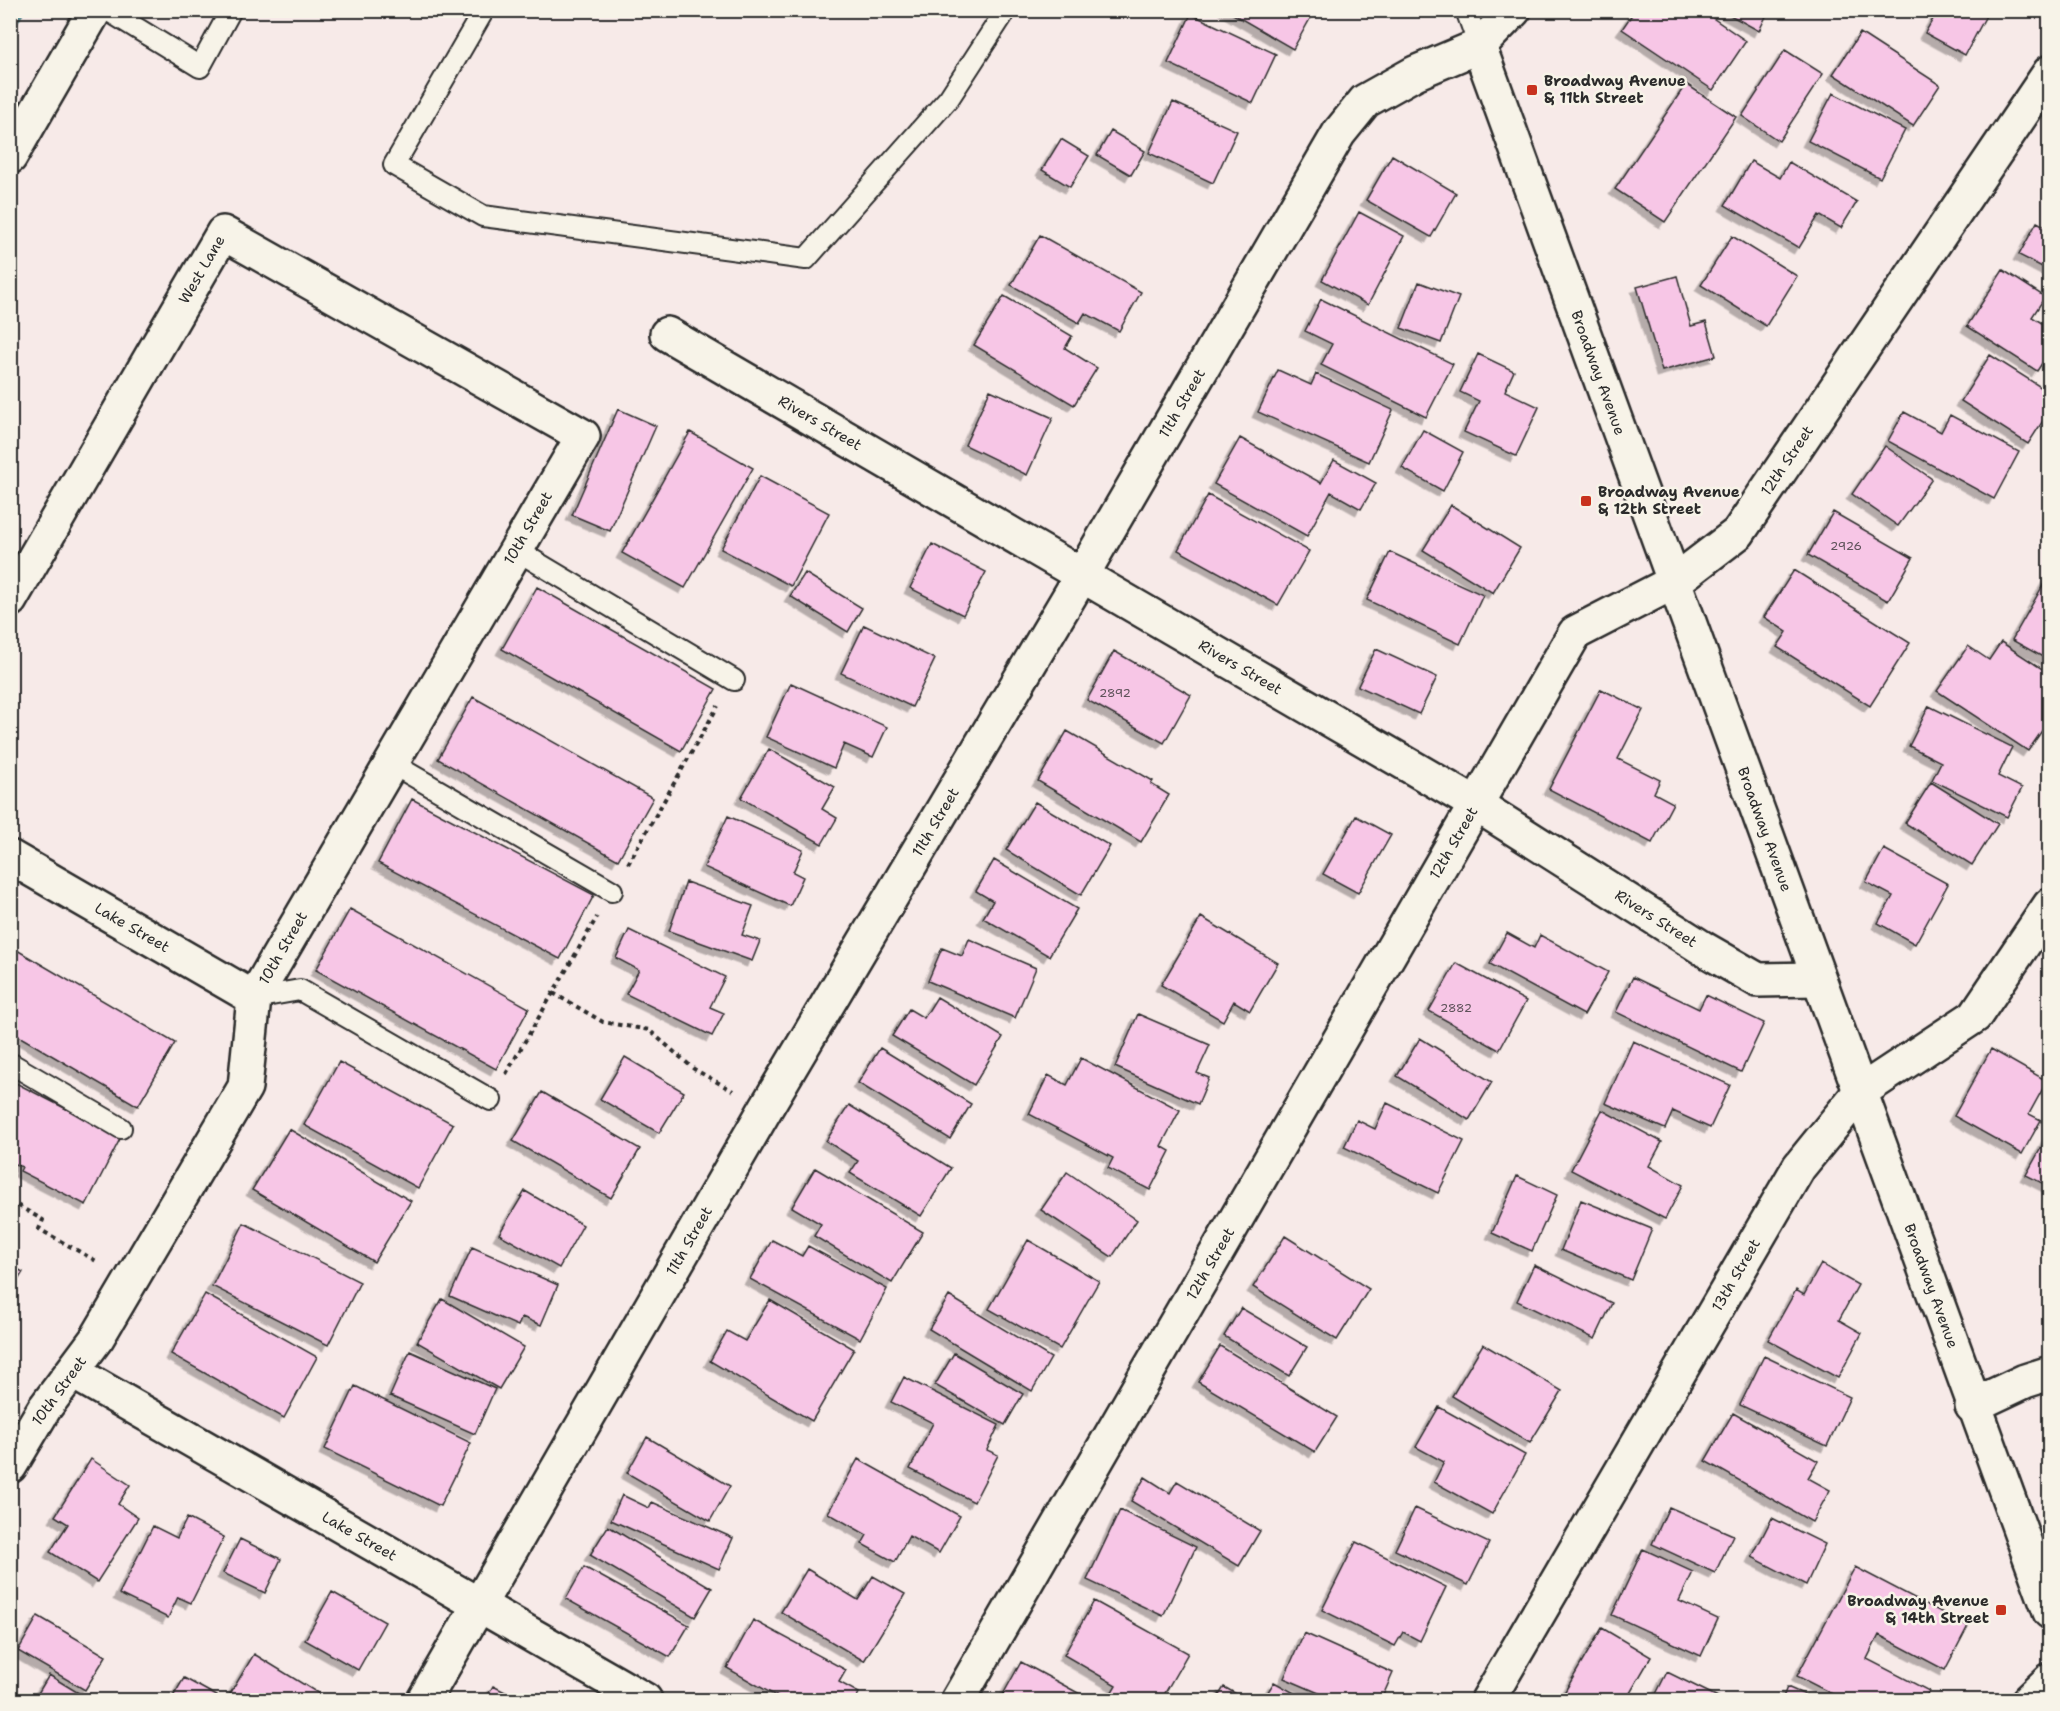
<svg xmlns="http://www.w3.org/2000/svg" width="2060" height="1711" viewBox="0 0 2060 1711" font-family="'Shantell Sans',sans-serif">
<defs>
<filter id="shadow"><feDropShadow dx="-5.5" dy="5.5" stdDeviation="0" flood-color="#0004"/></filter>
</defs>
<rect width="100%" height="100%" fill="#f7eae8"/>
<filter id="ink" filterUnits="userSpaceOnUse"><feTurbulence type="fractalNoise" baseFrequency=".0167" numOctaves="2"/><feDisplacementMap in="SourceGraphic" scale="12" xChannelSelector="R" yChannelSelector="G"/><feConvolveMatrix kernelMatrix="1 2 1 2 8 2 1 2 1" color-interpolation-filters="sRGB"/></filter>
<g filter="url(#ink)">
<g fill="none" stroke-linecap="round" stroke-linejoin="round">
<!-- stream -->
<path stroke="#629298" stroke-width="12" d="M 10,25 L 19,10"/>
</g>
<!-- building -->
<path fill="#f7c6e6" stroke="#2b2b2b" stroke-width="1.5" filter="url(#shadow)" d="M 1226,10 L 1315,10 L 1293,49 Z
M 1635,10 L 1701,10 L 1746,41 L 1713,90 L 1622,29 Z
M 1721,10 L 1769,10 L 1759,31 Z
M 1933,10 L 1989,10 L 1965,55 L 1925,33 L 1937,12 Z
M 1191,14 L 1276,54 L 1253,103 L 1168,63 Z
M 1860,33 L 1940,85 L 1913,126 L 1833,74 Z
M 1785,50 L 1823,74 L 1779,141 L 1742,116 Z
M 1686,84 L 1736,117 L 1665,222 L 1615,189 Z
M 1833,93 L 1905,130 L 1880,178 L 1808,141 Z
M 1173,102 L 1237,131 L 1213,183 L 1149,153 Z
M 1111,131 L 1145,151 L 1131,175 L 1097,155 Z
M 1061,139 L 1089,156 L 1070,187 L 1042,170 Z
M 1392,155 L 1456,193 L 1431,237 L 1366,200 Z
M 1751,161 L 1780,178 L 1789,162 L 1857,202 L 1841,228 L 1819,215 L 1799,248 L 1725,205 Z
M 1359,212 L 1404,236 L 1368,305 L 1322,280 Z
M 2037,222 L 2050,229 L 2050,271 L 2019,255 Z
M 1040,235 L 1141,292 L 1119,331 L 1085,313 L 1079,323 L 1011,285 Z
M 1732,236 L 1797,276 L 1766,326 L 1701,285 Z
M 2003,270 L 2045,297 L 2032,317 L 2050,328 L 2050,351 L 2037,371 L 1967,326 Z
M 1677,276 L 1691,326 L 1706,322 L 1716,356 L 1662,371 L 1637,287 Z
M 1419,282 L 1459,297 L 1441,343 L 1401,328 Z
M 1004,296 L 1072,336 L 1065,348 L 1097,368 L 1074,405 L 974,345 Z
M 1321,299 L 1453,364 L 1426,417 L 1321,365 L 1332,344 L 1305,331 Z
M 1478,354 L 1514,371 L 1505,391 L 1539,407 L 1516,456 L 1464,432 L 1479,401 L 1460,392 Z
M 1990,355 L 2050,393 L 2050,410 L 2028,444 L 1961,401 Z
M 1278,370 L 1311,385 L 1316,374 L 1393,410 L 1369,462 L 1258,412 Z
M 990,390 L 1053,418 L 1027,475 L 965,445 Z
M 618,409 L 656,426 L 610,531 L 572,515 Z
M 1904,412 L 1941,432 L 1950,415 L 2019,452 L 1994,499 L 1888,441 Z
M 1423,430 L 1463,452 L 1443,491 L 1402,468 Z
M 690,432 L 753,468 L 685,588 L 622,553 Z
M 1240,438 L 1321,483 L 1334,460 L 1376,483 L 1361,509 L 1331,492 L 1307,536 L 1214,484 Z
M 1885,446 L 1932,479 L 1898,526 L 1852,494 Z
M 760,476 L 829,513 L 791,586 L 721,549 Z
M 1208,495 L 1309,551 L 1278,605 L 1178,550 Z
M 1451,505 L 1520,548 L 1493,593 L 1423,550 Z
M 1833,512 L 1913,558 L 1888,601 L 1808,555 Z
M 932,544 L 986,572 L 963,615 L 910,588 Z
M 1390,552 L 1483,595 L 1460,644 L 1367,600 Z
M 1794,570 L 1910,643 L 1870,706 L 1777,647 L 1787,632 L 1764,617 Z
M 805,573 L 862,608 L 848,632 L 790,596 Z
M 2050,573 L 2050,661 L 2012,640 Z
M 537,587 L 716,689 L 681,751 L 502,649 Z
M 864,625 L 935,659 L 912,707 L 841,673 Z
M 2001,642 L 2050,674 L 2050,723 L 2048,722 L 2028,751 L 1937,691 L 1968,646 L 1989,660 Z
M 1376,649 L 1437,677 L 1419,714 L 1358,686 Z
M 1114,651 L 1191,695 L 1164,743 L 1087,700 Z
M 791,683 L 887,727 L 873,757 L 844,744 L 834,768 L 766,737 Z
M 1601,689 L 1643,710 L 1618,759 L 1660,780 L 1654,793 L 1673,803 L 1652,843 L 1549,789 Z
M 473,697 L 653,798 L 618,860 L 438,759 Z
M 1929,706 L 2012,747 L 1998,776 L 2022,788 L 2007,817 L 1932,780 L 1941,762 L 1909,746 Z
M 1067,731 L 1153,781 L 1151,784 L 1169,795 L 1141,842 L 1038,781 Z
M 769,749 L 835,787 L 822,809 L 837,818 L 822,844 L 741,798 Z
M 1931,782 L 1998,824 L 1972,865 L 1905,823 Z
M 412,799 L 594,895 L 560,959 L 378,863 Z
M 1035,802 L 1110,846 L 1081,895 L 1006,850 Z
M 728,816 L 803,850 L 793,872 L 803,877 L 790,906 L 704,867 Z
M 1356,816 L 1391,835 L 1358,893 L 1323,874 Z
M 1884,849 L 1948,884 L 1915,944 L 1878,923 L 1893,896 L 1866,882 Z
M 994,860 L 1077,909 L 1049,956 L 983,918 L 993,901 L 976,891 Z
M 686,882 L 753,906 L 742,935 L 760,941 L 752,961 L 669,931 Z
M 350,909 L 529,1008 L 496,1069 L 316,970 Z
M 1201,917 L 1278,963 L 1250,1011 L 1234,1001 L 1223,1021 L 1161,985 Z
M 629,930 L 725,977 L 710,1007 L 724,1013 L 712,1036 L 626,994 L 639,970 L 616,958 Z
M 1507,933 L 1534,948 L 1540,935 L 1608,972 L 1584,1015 L 1490,964 Z
M 969,939 L 1036,968 L 1015,1018 L 928,981 L 942,948 L 962,956 Z
M 10,946 L 175,1043 L 138,1106 L 10,1031 Z
M 1456,963 L 1526,1001 L 1499,1050 L 1429,1011 Z
M 1633,977 L 1699,1009 L 1706,995 L 1764,1023 L 1741,1072 L 1616,1012 Z
M 937,997 L 1003,1037 L 974,1085 L 892,1036 L 909,1009 L 924,1018 Z
M 1138,1014 L 1210,1045 L 1197,1073 L 1209,1078 L 1198,1104 L 1115,1067 Z
M 1420,1038 L 1492,1082 L 1469,1120 L 1397,1076 Z
M 1633,1041 L 1730,1085 L 1710,1128 L 1673,1111 L 1665,1129 L 1605,1103 Z
M 880,1048 L 971,1104 L 950,1139 L 858,1083 Z
M 1991,1049 L 2047,1081 L 2029,1114 L 2041,1120 L 2022,1154 L 1954,1116 Z
M 625,1057 L 684,1092 L 659,1133 L 600,1099 Z
M 1081,1058 L 1180,1110 L 1161,1146 L 1170,1151 L 1150,1190 L 1108,1168 L 1113,1158 L 1029,1114 L 1048,1075 L 1067,1085 Z
M 339,1062 L 453,1124 L 418,1188 L 304,1125 Z
M 10,1080 L 121,1137 L 86,1205 L 20,1171 L 22,1167 L 10,1162 Z
M 542,1092 L 640,1149 L 611,1198 L 513,1141 Z
M 1387,1103 L 1464,1141 L 1438,1193 L 1344,1147 L 1357,1120 L 1375,1129 Z
M 849,1105 L 951,1168 L 921,1216 L 850,1173 L 858,1161 L 826,1141 Z
M 1602,1110 L 1662,1142 L 1649,1166 L 1683,1185 L 1665,1219 L 1571,1170 Z
M 289,1129 L 411,1201 L 374,1262 L 252,1190 Z
M 2050,1132 L 2050,1187 L 2026,1175 Z
M 815,1168 L 923,1232 L 892,1283 L 814,1236 L 821,1224 L 792,1207 Z
M 1067,1172 L 1137,1220 L 1112,1257 L 1041,1210 Z
M 1517,1176 L 1557,1195 L 1532,1251 L 1492,1233 Z
M 525,1191 L 583,1225 L 559,1268 L 499,1234 Z
M 1581,1200 L 1652,1229 L 1631,1280 L 1561,1250 Z
M 244,1223 L 360,1282 L 328,1345 L 212,1286 Z
M 1285,1236 L 1369,1289 L 1337,1340 L 1253,1287 Z
M 772,1240 L 802,1256 L 808,1246 L 887,1289 L 860,1339 L 750,1279 Z
M 1028,1240 L 1099,1281 L 1060,1349 L 989,1309 Z
M 472,1247 L 558,1285 L 541,1325 L 522,1317 L 518,1326 L 450,1296 Z
M 1821,1264 L 1858,1285 L 1839,1320 L 1862,1333 L 1838,1378 L 1768,1340 L 1796,1290 L 1804,1295 Z
M 10,1265 L 23,1272 L 10,1293 Z
M 1534,1265 L 1612,1303 L 1595,1339 L 1517,1301 Z
M 205,1294 L 317,1357 L 284,1418 L 171,1354 Z
M 949,1296 L 1051,1358 L 1032,1391 L 929,1329 Z
M 442,1299 L 524,1347 L 499,1389 L 417,1342 Z
M 770,1300 L 854,1349 L 812,1421 L 710,1361 L 727,1331 L 745,1341 Z
M 1241,1308 L 1307,1347 L 1289,1376 L 1224,1336 Z
M 1483,1344 L 1562,1391 L 1530,1443 L 1452,1396 Z
M 1220,1346 L 1337,1417 L 1315,1452 L 1198,1382 Z
M 410,1351 L 495,1389 L 475,1434 L 390,1396 Z
M 954,1353 L 1023,1394 L 1005,1425 L 935,1385 Z
M 1764,1356 L 1850,1397 L 1827,1446 L 1740,1405 Z
M 904,1377 L 999,1425 L 987,1450 L 998,1455 L 974,1502 L 910,1469 L 933,1423 L 891,1402 Z
M 355,1386 L 471,1443 L 440,1506 L 325,1449 Z
M 1439,1407 L 1525,1455 L 1492,1514 L 1434,1482 L 1444,1462 L 1416,1447 Z
M 1733,1413 L 1818,1461 L 1808,1478 L 1830,1490 L 1812,1522 L 1705,1461 Z
M 647,1437 L 730,1486 L 710,1521 L 627,1473 Z
M 91,1459 L 130,1485 L 118,1504 L 138,1518 L 97,1582 L 50,1552 L 68,1524 L 55,1516 Z
M 858,1459 L 960,1516 L 939,1553 L 909,1536 L 895,1562 L 862,1544 L 867,1535 L 828,1513 Z
M 1145,1477 L 1170,1493 L 1177,1481 L 1260,1531 L 1239,1566 L 1131,1501 Z
M 622,1495 L 649,1508 L 652,1502 L 733,1538 L 719,1569 L 611,1520 Z
M 1669,1507 L 1733,1535 L 1715,1573 L 1652,1544 Z
M 1415,1508 L 1489,1543 L 1468,1585 L 1395,1550 Z
M 1120,1510 L 1196,1547 L 1163,1616 L 1087,1580 Z
M 187,1518 L 224,1537 L 191,1603 L 178,1597 L 168,1618 L 119,1594 L 153,1526 L 177,1538 Z
M 1772,1518 L 1825,1544 L 1806,1585 L 1752,1557 Z
M 608,1526 L 712,1588 L 695,1617 L 590,1555 Z
M 240,1539 L 281,1559 L 265,1593 L 223,1573 Z
M 1356,1542 L 1446,1587 L 1420,1641 L 1403,1632 L 1395,1646 L 1322,1610 Z
M 1643,1549 L 1693,1572 L 1679,1601 L 1718,1619 L 1701,1656 L 1612,1615 Z
M 584,1567 L 689,1625 L 670,1657 L 566,1599 Z
M 1855,1567 L 1968,1626 L 1945,1670 L 1879,1635 L 1867,1659 L 1929,1691 L 1924,1700 L 1844,1700 L 1797,1676 Z
M 807,1569 L 858,1600 L 873,1576 L 905,1594 L 864,1661 L 781,1612 Z
M 332,1592 L 385,1622 L 358,1670 L 305,1640 Z
M 1094,1601 L 1188,1653 L 1161,1700 L 1107,1700 L 1116,1685 L 1064,1655 Z
M 38,1616 L 106,1656 L 85,1690 L 18,1651 Z
M 753,1620 L 846,1670 L 839,1682 L 859,1693 L 855,1700 L 783,1700 L 727,1668 Z
M 1602,1628 L 1651,1657 L 1626,1700 L 1577,1700 L 1564,1693 Z
M 1304,1633 L 1393,1673 L 1381,1700 L 1335,1700 L 1284,1678 Z
M 254,1654 L 326,1698 L 325,1700 L 240,1700 L 230,1694 Z
M 1021,1662 L 1091,1700 L 1000,1700 Z
M 1667,1672 L 1724,1700 L 1653,1700 Z
M 49,1675 L 90,1700 L 34,1700 Z
M 184,1678 L 224,1700 L 171,1700 Z
M 1274,1682 L 1307,1700 L 1263,1700 Z
M 493,1686 L 521,1700 L 485,1700 Z
M 1224,1687 L 1247,1700 L 1216,1700 Z
M 1787,1687 L 1817,1700 L 1782,1700 Z"/>
<g fill="none" stroke-linecap="round" stroke-linejoin="round">
<!-- service casing -->
<g stroke="#2b2b2b" stroke-width="24">
<path id="service" d="M 107,10 L 200,67 L 231,10
M 484,10 L 394,165 L 483,216 L 806,259 L 949,98 L 1006,10
M 1466,10 L 1479,46
M 516,550 L 734,680
M 391,763 L 612,891
M 254,998 L 300,990 L 491,1100
M 10,1063 L 121,1128"/>
</g>
<!-- minor casing -->
<g stroke="#2b2b2b" stroke-width="38">
<g id="minor">
<path id="s1" d="M 667,334 L 1477,805 L 1704,949 L 1758,980 L 1818,979"/>
<path id="s2" d="M 10,600 L 223,233 L 583,436 L 254,998 L 245,1087 L 97,1338 L 44,1409 L 10,1466"/>
<path id="s3" d="M 10,857 L 254,998"/>
<path id="s4" d="M 73,1372 L 645,1700"/>
<path d="M 1972,1406 L 2025,1381 L 2050,1373"/>
<path id="s5" d="M 424,1700 L 766,1108 L 1082,575 L 1339,133 L 1365,101 L 1415,73 L 1479,46"/>
<path id="s6" d="M 958,1700 L 1575,633 L 1674,582 L 1738,533 L 2050,72"/>
<path id="s7" d="M 1488,1700 L 1799,1167 L 1860,1092 L 1975,1016 L 2050,905"/>
<path d="M 2029,1700 L 2050,1680"/>
</g>
</g>
<!-- tertiary casing -->
<g stroke="#2b2b2b" stroke-width="38">
<g id="tertiary">
<path id="s8" d="M 1514,10 L 1479,46 L 2050,1612"/>
<path d="M 10,157 L 95,10"/>
</g>
</g>
<!-- path -->
<path stroke="#2b2b2b" stroke-width="4" stroke-dasharray="4.5 4.5" stroke-linecap="butt" d="M 628,864 L 718,706
M 553,993 L 603,1022 L 649,1030 L 694,1069 L 733,1091
M 506,1074 L 597,917
M 10,1201 L 43,1220 L 39,1229 L 98,1262"/>
<!-- service -->
<use href="#service" stroke="#f7f3e8" stroke-width="20"/>
<!-- minor -->
<use href="#minor" stroke="#f7f3e8" stroke-width="33"/>
<!-- tertiary -->
<use href="#tertiary" stroke="#f7f3e8" stroke-width="33"/>
</g>
</g>
<!-- markers -->
<g fill="#c8321e" stroke="#f7f3e8" stroke-width="2">
<rect x="1526" y="84" width="12" height="12" rx="3"/>
<rect x="1580" y="495" width="12" height="12" rx="3"/>
<rect x="1995" y="1604" width="12" height="12" rx="3"/>
</g>
<g text-anchor="middle" dominant-baseline="central" stroke-width="5" stroke-linejoin="round" paint-order="stroke">
<!-- number labels -->
<g font-size="12" fill="#5e525a">
<text x="1846" y="546">2926</text>
<text x="1115" y="693">2892</text>
<text x="1456" y="1008">2882</text>
</g>
<!-- poi labels -->
<g font-size="15" font-weight="bold" fill="#2b2b2b" stroke="#f7f3e8" text-anchor="start">
<text x="1544" y="81">Broadway Avenue<tspan x="1544" dy="17">&amp; 11th Street</tspan></text>
<text x="1598" y="492">Broadway Avenue<tspan x="1598" dy="17">&amp; 12th Street</tspan></text>
<text x="1989" y="1601" text-anchor="end">Broadway Avenue<tspan x="1989" dy="17">&amp; 14th Street</tspan></text>
</g>
<!-- street labels -->
<g font-size="15" fill="#2b2b2b" stroke="#f7f3e8">
<text stroke="none"><textPath href="#s2" startOffset="382">West Lane</textPath></text>
<text stroke="none"><textPath href="#s8" startOffset="398">Broadway Avenue</textPath></text>
<text stroke="none"><textPath href="#s5" startOffset="1502">11th Street</textPath></text>
<text stroke="none"><textPath href="#s1" startOffset="177">Rivers Street</textPath></text>
<text stroke="none"><textPath href="#s6" startOffset="1512">12th Street</textPath></text>
<text transform="translate(528 528) rotate(-60)">10th Street</text>
<text stroke="none"><textPath href="#s1" startOffset="663">Rivers Street</textPath></text>
<text stroke="none"><textPath href="#s5" startOffset="1016">11th Street</textPath></text>
<text stroke="none"><textPath href="#s8" startOffset="884">Broadway Avenue</textPath></text>
<text stroke="none"><textPath href="#s6" startOffset="990">12th Street</textPath></text>
<text stroke="none"><textPath href="#s1" startOffset="1149">Rivers Street</textPath></text>
<text stroke="none"><textPath href="#s3" startOffset="141">Lake Street</textPath></text>
<text transform="translate(283 948) rotate(-60)">10th Street</text>
<text stroke="none"><textPath href="#s5" startOffset="530">11th Street</textPath></text>
<text stroke="none"><textPath href="#s6" startOffset="504">12th Street</textPath></text>
<text stroke="none"><textPath href="#s7" startOffset="492">13th Street</textPath></text>
<text stroke="none"><textPath href="#s8" startOffset="1370">Broadway Avenue</textPath></text>
<text transform="translate(59 1391) rotate(-54)">10th Street</text>
<text stroke="none"><textPath href="#s4" startOffset="330">Lake Street</textPath></text>
</g>
</g>
<!-- margin -->
<rect width="2060" height="1711" fill="none" stroke="#f7f3e8" stroke-width="36"/>
<rect x="18" y="18" width="2024" height="1675" fill="none" stroke="#2b2b2b" stroke-width="2" filter="url(#ink)"/>
</svg>
